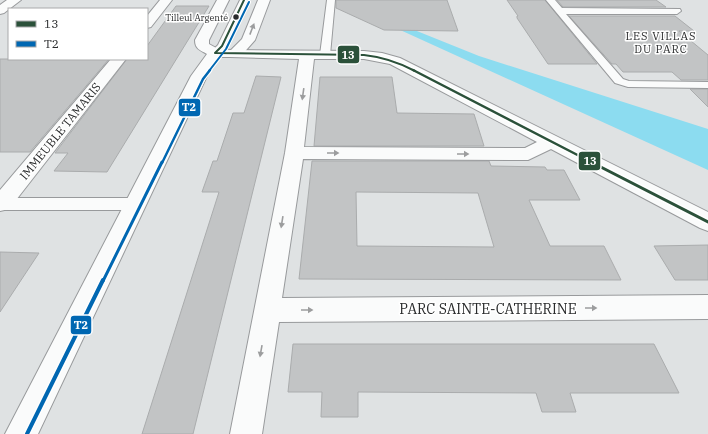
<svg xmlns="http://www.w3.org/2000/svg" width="708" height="434" viewBox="0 0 708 434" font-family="'IBM Plex Serif',serif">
<rect width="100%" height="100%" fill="#dfe2e3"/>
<!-- green -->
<path fill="#8cdcf0" d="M 376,19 L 387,19 L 479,56 L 708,129 L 708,170 Z"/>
<!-- building -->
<path fill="#c2c4c5" stroke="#aaacad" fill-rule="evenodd" d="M 336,0 L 447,0 L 458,31 L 384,30 L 336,8 Z
M 507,0 L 545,0 L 597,64 L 548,64 L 517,18 L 517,16 L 518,16 Z
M 557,0 L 656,0 L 666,7 L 563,7 Z
M 176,6 L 209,6 L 107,172 L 54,171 L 68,153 L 55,153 L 127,59 L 147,59 L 147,46 Z
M 569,16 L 675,16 L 694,31 L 679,31 L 708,55 L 708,80 L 681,80 L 672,72 L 623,72 L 616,64 L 612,64 Z
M 0,59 L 109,59 L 30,152 L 0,152 Z
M 256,76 L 281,77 L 193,434 L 142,434 L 219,192 L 202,192 L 213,161 L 217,161 L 233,113 L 244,113 Z
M 320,77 L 392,77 L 397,113 L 474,114 L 484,146 L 314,146 Z
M 690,89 L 708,89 L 708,107 Z
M 312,161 L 489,161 L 491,166 L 545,167 L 547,170 L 564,170 L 580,200 L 529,200 L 550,246 L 604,246 L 621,280 L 299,279 ZM 356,192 L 478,193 L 494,247 L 357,246 Z
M 708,245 L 708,280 L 675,280 L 654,246 Z
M 0,252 L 39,253 L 0,312 Z
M 293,344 L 654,344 L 679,393 L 570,393 L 576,412 L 542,412 L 536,393 L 358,392 L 358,417 L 321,417 L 322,392 L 288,392 Z"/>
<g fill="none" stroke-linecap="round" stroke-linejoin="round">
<!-- service casing -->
<g stroke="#989a9c" stroke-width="2">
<path id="service" d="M 240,0 L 248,0 L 227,46 L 219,55 L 211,55 L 210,53 L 218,45 Z
M 327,0 L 335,0 L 330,55 L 325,58 L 320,55 Z
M 546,0 L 555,0 L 562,8 L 680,9 L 681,11 L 677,14 L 566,14 L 623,79 L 629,81 L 708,82 L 708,88 L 628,87 L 615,83 Z
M 0,198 L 135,198 L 140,200 L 143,204 L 140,208 L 135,210 L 0,210 Z"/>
</g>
<!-- minor casing -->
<g stroke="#989a9c" stroke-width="2">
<path id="minor" d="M 7,0 L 21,0 L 4,13 L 0,14 L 0,5 Z
M 160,0 L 172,0 L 151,27 L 147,28 L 147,16 Z
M 235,50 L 364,51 L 382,53 L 400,58 L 708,212 L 708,231 L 700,228 L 551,149 L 528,160 L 303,159 L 282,298 L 708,295 L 708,319 L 279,322 L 262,434 L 230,434 L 285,153 L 299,59 L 230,57 L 228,54 L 230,51 ZM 314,59 L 364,59 L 390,64 L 537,142 L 525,148 L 304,147 Z
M 111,59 L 126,59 L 9,209 L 0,211 L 0,190 Z"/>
</g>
<!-- tertiary casing -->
<g stroke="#989a9c" stroke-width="2">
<path id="tertiary" d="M 217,0 L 229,0 L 209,40 L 209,44 L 218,49 L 231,50 L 242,39 L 258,0 L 270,0 L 255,40 L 240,57 L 219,57 L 207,76 L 38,434 L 5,434 L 191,76 L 207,54 C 200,50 195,49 195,40 Z"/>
</g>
<!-- service -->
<use href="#service" fill="#fafbfb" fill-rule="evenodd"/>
<!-- minor -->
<use href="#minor" fill="#fafbfb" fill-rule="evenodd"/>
<!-- tertiary -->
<use href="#tertiary" fill="#fafbfb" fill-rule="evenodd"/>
<!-- bus-1-far2 casing -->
<g stroke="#fff" stroke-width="4">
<path id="bus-1-far2" d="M 215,53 L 364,55 C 383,57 398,62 415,71
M 215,53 L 222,46 L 244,0"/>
</g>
<!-- bus-1-far1 casing -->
<g stroke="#fff" stroke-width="5">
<path id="bus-1-far1" d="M 413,70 L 593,163"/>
</g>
<!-- bus-1 casing -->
<g stroke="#fff" stroke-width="6">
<path id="bus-1" d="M 591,162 L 708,222"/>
</g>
<!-- bus-2-far3 casing -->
<g stroke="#fff" stroke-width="4">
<path id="bus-2-far3" d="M 209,71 L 226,49 L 249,2"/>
</g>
<!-- bus-2-far2 casing -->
<g stroke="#fff" stroke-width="5">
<path id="bus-2-far2" d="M 162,163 L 203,79 L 210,70"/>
</g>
<!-- bus-2-far1 casing -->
<g stroke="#fff" stroke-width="6">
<path id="bus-2-far1" d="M 103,281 L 162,162"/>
</g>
<!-- bus-2 casing -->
<g stroke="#fff" stroke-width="7">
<path id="bus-2" d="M 27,434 L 103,280"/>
</g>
<!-- bus-1-far2 -->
<use href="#bus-1-far2" stroke="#2b513a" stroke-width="2"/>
<!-- bus-1-far1 -->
<use href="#bus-1-far1" stroke="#2b513a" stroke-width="2.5"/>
<!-- bus-1 -->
<use href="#bus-1" stroke="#2b513a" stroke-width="3"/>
<!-- bus-2-far3 -->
<use href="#bus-2-far3" stroke="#0067b2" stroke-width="2"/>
<!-- bus-2-far2 -->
<use href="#bus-2-far2" stroke="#0067b2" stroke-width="2.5"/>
<!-- bus-2-far1 -->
<use href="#bus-2-far1" stroke="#0067b2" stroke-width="3"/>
<!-- bus-2 -->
<use href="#bus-2" stroke="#0067b2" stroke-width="4"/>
</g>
<!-- one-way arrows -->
<defs><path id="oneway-solid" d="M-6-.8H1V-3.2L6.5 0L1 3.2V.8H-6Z"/></defs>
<g fill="#9c9d9e">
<use href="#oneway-solid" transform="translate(252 29) rotate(-69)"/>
<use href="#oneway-solid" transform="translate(303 94) rotate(98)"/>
<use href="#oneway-solid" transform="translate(333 153)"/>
<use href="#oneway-solid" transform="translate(463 154)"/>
<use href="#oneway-solid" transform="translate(282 222) rotate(99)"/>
<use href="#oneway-solid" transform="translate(591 308)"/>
<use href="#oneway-solid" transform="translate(307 310)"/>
<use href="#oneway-solid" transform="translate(261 351) rotate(100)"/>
</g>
<!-- markers -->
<circle fill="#292b2c" stroke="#fff" stroke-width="1.5" cx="236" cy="17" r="3.5"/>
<g text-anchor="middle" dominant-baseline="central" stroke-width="3" stroke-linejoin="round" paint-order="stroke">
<!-- far-bus labels -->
<g font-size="9" fill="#292b2c" stroke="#fff" text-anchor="end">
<text x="228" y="17">Tilleul Argenté</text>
</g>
<!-- far-neighbourhood labels -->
<g font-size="11" letter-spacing="1" fill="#292b2c" stroke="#fff">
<text x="661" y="36">LES VILLAS<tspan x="661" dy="13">DU PARC</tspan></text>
</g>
<!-- street labels -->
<g font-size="12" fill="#292b2c" stroke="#fff">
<text transform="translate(60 131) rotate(-51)">IMMEUBLE TAMARIS</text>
</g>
<!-- near-street labels -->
<g font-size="14" fill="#292b2c" stroke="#fff">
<text x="488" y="309">PARC SAINTE-CATHERINE</text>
</g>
</g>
<g stroke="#fff" stroke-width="1.5">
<rect x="337" y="45" width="23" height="19" rx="4" fill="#2b513a"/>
<rect x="178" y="98" width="23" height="19" rx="4" fill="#0067b2"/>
<rect x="578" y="151" width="23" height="20" rx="4" fill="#2b513a"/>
<rect x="70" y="315" width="22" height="20" rx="4" fill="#0067b2"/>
</g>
<g font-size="11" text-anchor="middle" font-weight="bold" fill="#fff">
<text x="348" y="59">13</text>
<text x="189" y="111">T2</text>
<text x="590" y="165">13</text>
<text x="81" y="329">T2</text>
</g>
<!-- legend -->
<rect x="8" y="8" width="140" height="52" fill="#ffffff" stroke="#a9aaab"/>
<rect x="16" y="21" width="20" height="6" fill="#2b513a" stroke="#a9aaab"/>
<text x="44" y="28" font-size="12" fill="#292b2c">13</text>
<rect x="16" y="41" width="20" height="6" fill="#0067b2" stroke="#a9aaab"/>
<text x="44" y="48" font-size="12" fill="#292b2c">T2</text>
</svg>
